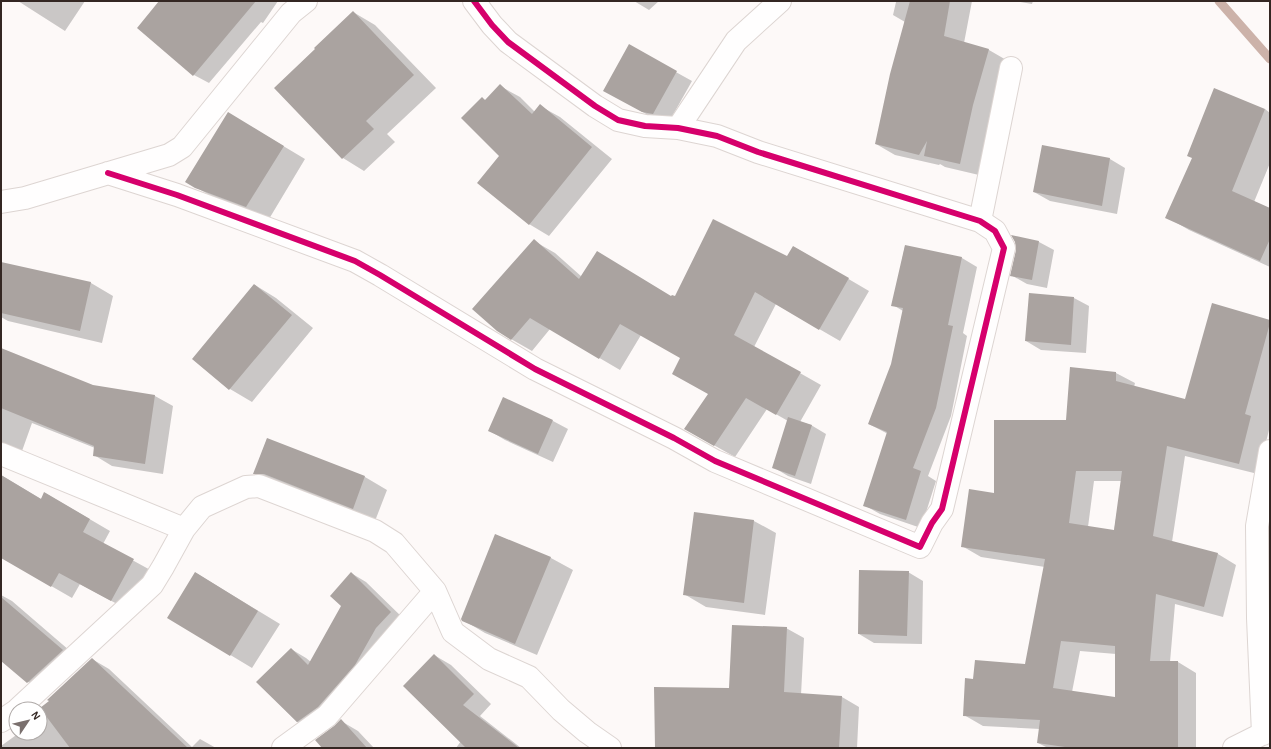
<svg xmlns="http://www.w3.org/2000/svg" width="1271" height="749" viewBox="0 0 1271 749" font-family="'Alegreya Sans',sans-serif">
<rect width="100%" height="100%" fill="#fdf9f8"/>
<!-- shadow -->
<path fill="#0003" fill-rule="evenodd" d="M 18,1 L 85,1 L 65,31 Z
M 161,1 L 278,1 L 263,23 L 261,22 L 209,83 L 194,75 Z
M 634,1 L 659,1 L 649,10 Z
M 894,1 L 972,1 L 964,43 L 989,50 L 1008,61 L 979,175 L 945,167 L 940,164 L 939,165 L 895,155 L 876,144 L 905,22 L 893,15 L 896,2 Z
M 1015,1 L 1033,1 L 1032,4 Z
M 353,12 L 375,25 L 436,88 L 387,134 L 395,142 L 364,171 L 343,158 L 276,88 Z
M 629,46 L 692,81 L 669,122 L 658,121 L 605,90 Z
M 500,86 L 520,97 L 535,112 L 540,106 L 560,117 L 612,159 L 549,236 L 529,224 L 500,155 L 482,98 L 486,101 Z
M 1265,109 L 1270,113 L 1270,163 L 1254,202 L 1270,209 L 1270,267 L 1189,230 L 1167,217 Z
M 250,126 L 305,159 L 269,219 L 218,200 L 187,182 Z
M 1043,146 L 1110,159 L 1125,168 L 1117,214 L 1050,201 L 1034,192 Z
M 1013,236 L 1039,242 L 1054,250 L 1047,288 L 1027,284 L 1011,275 L 1017,250 L 1016,242 Z
M 534,241 L 555,253 L 582,277 L 672,297 L 675,297 L 788,257 L 794,247 L 869,291 L 840,341 L 776,304 L 754,347 L 821,385 L 800,422 L 811,425 L 826,434 L 811,484 L 788,476 L 773,467 L 788,421 L 767,409 L 735,457 L 685,429 L 709,394 L 682,357 L 641,335 L 620,370 L 550,329 L 532,351 L 511,339 Z
M 905,246 L 962,258 L 977,267 L 963,333 L 967,336 L 951,416 L 928,476 L 936,481 L 921,528 L 880,514 L 864,505 L 888,434 L 869,424 L 892,365 L 903,311 L 893,305 Z
M 1,263 L 91,283 L 113,296 L 102,343 L 8,321 L 1,317 Z
M 255,285 L 276,298 L 313,328 L 252,402 L 230,389 L 193,359 Z
M 1030,294 L 1074,298 L 1089,306 L 1086,353 L 1041,350 L 1026,341 Z
M 1270,321 L 1270,426 L 1258,474 L 1185,456 L 1172,542 L 1218,554 L 1236,565 L 1223,617 L 1175,604 L 1170,662 L 1178,662 L 1196,673 L 1196,748 L 1048,748 L 1038,743 L 1040,729 L 983,726 L 964,715 L 974,680 L 1026,665 L 1045,567 L 981,557 L 962,546 L 995,494 L 1067,421 L 1071,369 L 1116,373 L 1135,383 L 1134,387 L 1186,400 ZM 1094,481 L 1122,481 L 1114,531 L 1088,527 ZM 1080,651 L 1116,654 L 1116,698 L 1072,692 Z
M 1,349 L 93,386 L 155,396 L 173,406 L 163,474 L 112,466 L 94,455 L 95,448 L 32,423 L 22,451 L 1,443 Z
M 553,421 L 568,429 L 553,462 L 505,440 L 490,431 Z
M 267,439 L 365,477 L 387,490 L 375,521 L 276,486 L 254,474 Z
M 1,475 L 41,499 L 45,493 L 110,531 L 103,544 L 154,572 L 132,612 L 80,584 L 72,598 L 1,557 Z
M 695,513 L 754,521 L 776,533 L 765,615 L 706,607 L 684,594 Z
M 496,535 L 551,558 L 573,570 L 537,655 L 485,633 L 463,620 Z
M 908,572 L 923,581 L 922,644 L 874,643 L 859,634 Z
M 196,573 L 280,624 L 252,668 L 169,618 Z
M 351,573 L 366,582 L 406,621 L 313,730 L 297,722 L 258,682 L 291,649 L 306,658 L 311,662 L 343,606 Z
M 1,595 L 12,601 L 84,663 L 50,695 L 28,682 L 1,659 Z
M 786,628 L 804,638 L 801,695 L 842,697 L 859,707 L 857,748 L 656,748 L 730,689 Z
M 434,655 L 451,665 L 491,704 L 480,716 L 521,748 L 456,748 L 461,741 Z
M 92,659 L 109,669 L 192,747 L 200,739 L 216,748 L 1,748 L 1,746 L 19,733 L 40,733 L 40,718 L 45,714 L 50,701 Z
M 341,721 L 358,731 L 374,748 L 324,748 Z"/>
<g fill="none" stroke-linecap="round" stroke-linejoin="round">
<!-- stream -->
<path stroke="#ccb2a9" stroke-width="9" d="M 1219,1 L 1270,59"/>
</g>
<!-- building -->
<path fill="#aaa3a0" fill-rule="evenodd" d="M 159,1 L 256,1 L 193,76 L 137,28 Z
M 910,1 L 950,1 L 944,36 L 989,49 L 973,105 L 960,164 L 924,156 L 927,141 L 919,155 L 875,144 L 890,74 Z
M 353,11 L 414,75 L 366,121 L 374,129 L 342,159 L 274,88 L 315,49 L 314,48 Z
M 629,44 L 677,71 L 653,114 L 642,112 L 603,91 Z
M 500,84 L 532,114 L 540,104 L 592,147 L 529,225 L 477,183 L 499,156 L 461,118 L 482,97 L 485,100 Z
M 1214,88 L 1265,109 L 1232,191 L 1270,208 L 1270,239 L 1260,261 L 1165,218 L 1192,158 L 1187,156 Z
M 228,112 L 284,146 L 246,207 L 195,188 L 185,182 Z
M 1042,145 L 1110,158 L 1102,206 L 1033,192 Z
M 713,219 L 787,256 L 793,246 L 849,278 L 819,330 L 755,292 L 734,335 L 801,372 L 776,415 L 746,398 L 714,446 L 684,429 L 708,394 L 672,374 L 680,358 L 620,324 L 599,359 L 530,318 L 511,340 L 497,331 L 472,309 L 534,239 L 579,279 L 597,251 L 671,296 L 672,295 L 675,296 Z
M 1011,235 L 1039,241 L 1032,280 L 1010,276 L 1016,250 L 1015,242 Z
M 905,245 L 962,257 L 948,325 L 953,326 L 936,408 L 913,468 L 921,471 L 906,520 L 863,506 L 887,432 L 868,424 L 891,364 L 903,308 L 891,306 Z
M 1,262 L 91,282 L 80,331 L 1,313 Z
M 254,284 L 292,315 L 229,390 L 192,359 Z
M 1029,293 L 1074,297 L 1071,345 L 1025,341 Z
M 1212,303 L 1270,320 L 1270,323 L 1245,414 L 1251,416 L 1239,464 L 1167,446 L 1153,536 L 1218,553 L 1204,607 L 1156,594 L 1150,661 L 1178,661 L 1178,748 L 1072,748 L 1037,743 L 1040,720 L 963,716 L 965,678 L 973,679 L 975,660 L 1025,664 L 1045,559 L 961,547 L 969,489 L 994,493 L 994,420 L 1066,420 L 1070,367 L 1116,372 L 1116,381 L 1185,399 ZM 1076,471 L 1122,471 L 1114,530 L 1069,523 ZM 1061,641 L 1115,646 L 1115,697 L 1053,688 Z
M 1,348 L 93,385 L 155,395 L 145,464 L 93,456 L 94,446 L 1,408 Z
M 503,397 L 553,420 L 538,454 L 488,431 Z
M 788,417 L 812,425 L 795,476 L 772,468 Z
M 267,438 L 365,476 L 353,509 L 264,474 L 253,474 Z
M 1,475 L 41,499 L 44,492 L 90,519 L 83,532 L 134,559 L 111,601 L 59,573 L 51,587 L 1,558 Z
M 694,512 L 754,520 L 744,603 L 683,595 Z
M 495,534 L 551,557 L 515,644 L 462,621 L 461,619 Z
M 859,570 L 909,571 L 907,636 L 858,634 Z
M 195,572 L 258,611 L 230,656 L 167,618 Z
M 351,572 L 391,612 L 376,628 L 355,665 L 318,707 L 297,722 L 256,682 L 291,648 L 308,665 L 341,606 L 330,596 Z
M 1,597 L 63,650 L 27,683 L 1,661 Z
M 732,625 L 787,627 L 784,692 L 842,696 L 839,748 L 655,748 L 654,687 L 729,688 Z
M 434,654 L 474,694 L 463,705 L 519,748 L 466,748 L 403,686 Z
M 92,658 L 188,748 L 70,748 L 40,708 L 49,701 L 47,700 Z
M 341,719 L 367,748 L 322,748 L 315,740 L 334,726 Z"/>
<g fill="none" stroke-linecap="round" stroke-linejoin="round">
<!-- street casing -->
<g stroke="#ddd5d2" stroke-width="24">
<path id="street" d="M 678,128 L 736,41 L 780,1
M 108,173 L 177,195 L 355,261 L 380,275 L 535,369 L 674,438 L 715,461 L 920,547 L 932,523 L 942,509 L 1004,248 L 995,231 L 980,221 L 758,152 L 717,136 L 678,128 L 645,126 L 618,120 L 595,106 L 508,42 L 492,25 L 474,1
M 1,202 L 25,198 L 169,155 L 182,147 L 291,13 L 306,1
M 980,221 L 1011,68
M 1,454 L 184,529 L 202,507 L 246,487 L 259,486 L 375,531 L 394,543 L 435,591 L 453,632 L 489,659 L 529,677 L 561,710 L 587,732 L 610,748
M 18,709 L 152,585 L 163,567 L 184,529
M 1,721 L 16,711
M 1263,734 L 1258,618 L 1257,526 L 1270,451
M 283,748 L 327,716 L 435,591
M 1234,748 L 1270,730"/>
</g>
<!-- street -->
<use href="#street" stroke="#fffefe" stroke-width="22"/>
<!-- cycleway casing -->
<g stroke="#fff" stroke-width="8">
<path id="cycleway" d="M 108,173 L 177,195 L 355,261 L 380,275 L 535,369 L 674,438 L 715,461 L 920,547 L 932,523 L 942,509 L 1004,248 L 995,231 L 980,221 L 758,152 L 717,136 L 678,128 L 645,126 L 618,120 L 595,106 L 508,42 L 492,25 L 474,1"/>
</g>
<!-- cycleway -->
<use href="#cycleway" stroke="#d6006c" stroke-width="6"/>
</g>
<!-- border -->
<rect width="1271" height="749" fill="none" stroke="#342723" stroke-width="4"/>
<!-- north arrow -->
<g transform="translate(28 721) rotate(55)"><circle r="19" fill="#ffffff" stroke="#aea9a7"/>
<path d="M0-3L7 15L0 10L-7 15Z" fill="#7a706e"/>
<text y="-6" font-size="11" font-weight="bold" text-anchor="middle" fill="#342723">N</text>
</g>
</svg>
